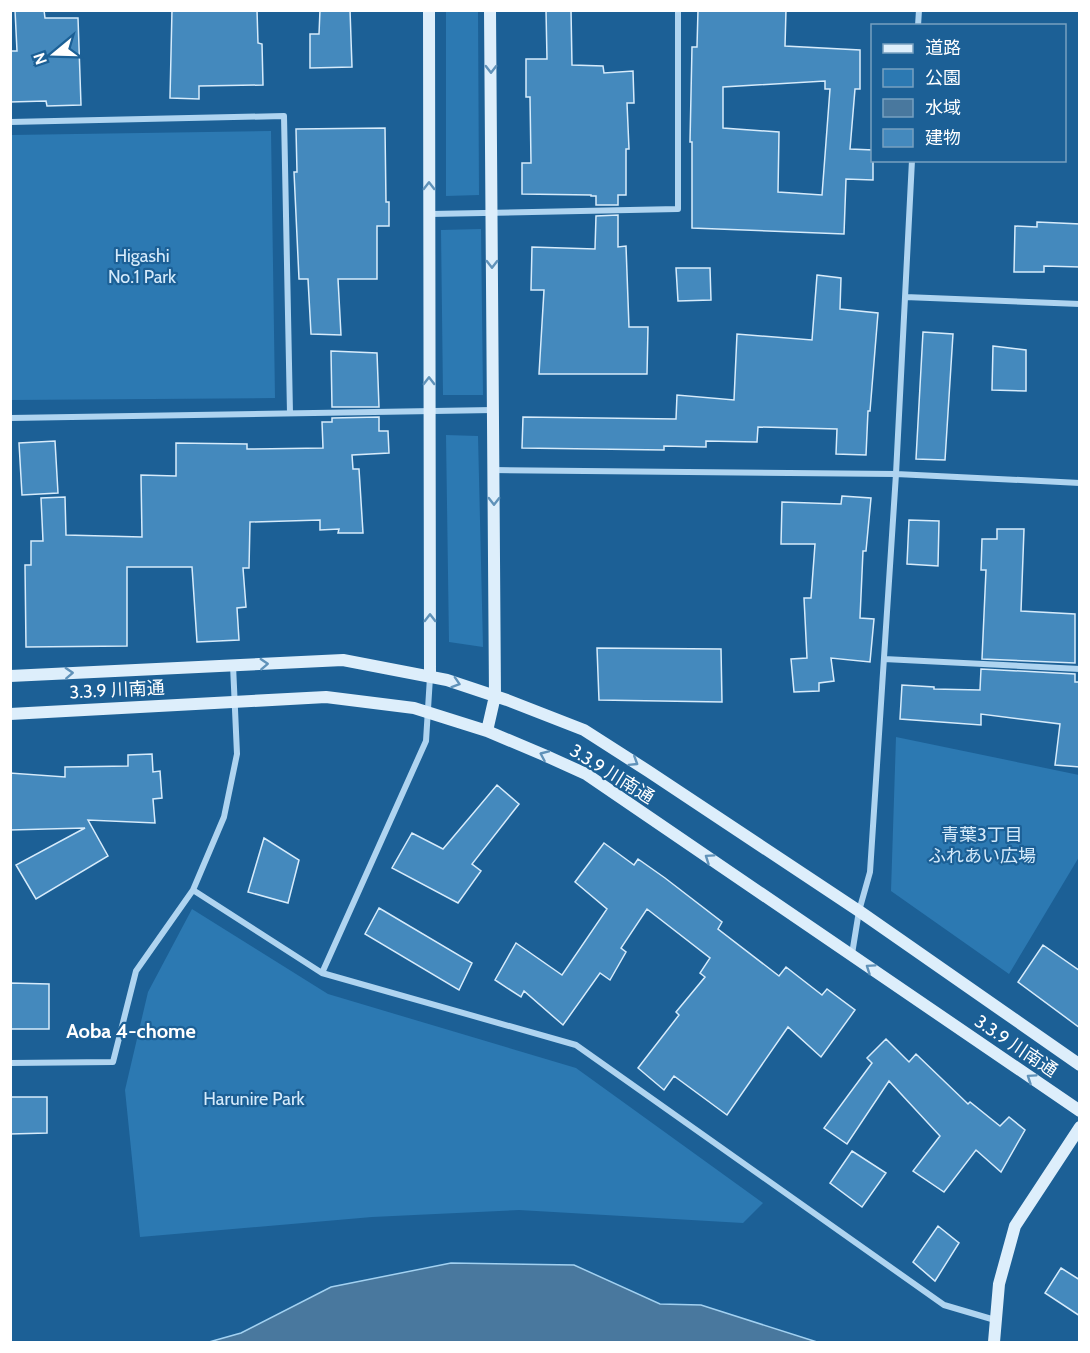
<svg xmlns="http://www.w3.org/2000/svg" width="1090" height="1353" viewBox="0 0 1090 1353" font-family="Cabin,'Noto Sans JP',sans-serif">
<rect width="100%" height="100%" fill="#1c6096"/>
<!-- green -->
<path fill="#2c79b2" d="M 446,11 L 478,11 L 479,195 L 446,196 Z
M 271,131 L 275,398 L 11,400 L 11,135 Z
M 481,229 L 483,395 L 443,395 L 441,230 Z
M 446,435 L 478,436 L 483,647 L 449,642 Z
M 896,737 L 1079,775 L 1079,857 L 1009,974 L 891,891 Z
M 192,909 L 328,994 L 576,1068 L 763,1203 L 743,1223 L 519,1210 L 372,1217 L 140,1237 L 125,1090 L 148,992 Z"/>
<!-- water -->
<path fill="#49789e" stroke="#a2d1f1" stroke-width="1.5" d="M 451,1263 L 574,1265 L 660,1304 L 701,1305 L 817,1342 L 209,1342 L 241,1333 L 331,1287 Z"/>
<!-- building -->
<path fill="#4489bd" stroke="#d6ebfb" stroke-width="1.5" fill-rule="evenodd" d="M 15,10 L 44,10 L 45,18 L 78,18 L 81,105 L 47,106 L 46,101 L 10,102 L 10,51 L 17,51 Z
M 172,10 L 257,10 L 258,43 L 262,44 L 263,85 L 199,86 L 199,99 L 170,98 Z
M 320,10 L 350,10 L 352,67 L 310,68 L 310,34 L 319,34 Z
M 546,10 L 571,10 L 572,65 L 603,66 L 604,73 L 633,71 L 634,103 L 627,103 L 629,149 L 626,149 L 626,195 L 618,195 L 618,205 L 596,205 L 596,196 L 591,196 L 591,195 L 522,194 L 522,163 L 531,163 L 530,97 L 526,97 L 526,59 L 547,59 Z
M 698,10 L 786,10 L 785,46 L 860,50 L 860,89 L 855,89 L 850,149 L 873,150 L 873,180 L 846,179 L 844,234 L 692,228 L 692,142 L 690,142 L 692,47 L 697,47 ZM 825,81 L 825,89 L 830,89 L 822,195 L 778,192 L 779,132 L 723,128 L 723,87 Z
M 385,128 L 386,202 L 389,202 L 389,226 L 377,226 L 377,279 L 338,279 L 341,335 L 311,334 L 308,279 L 299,279 L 294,172 L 297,172 L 296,129 Z
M 618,215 L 618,247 L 626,246 L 629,327 L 648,327 L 647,374 L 539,374 L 544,290 L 531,290 L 532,247 L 595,249 L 596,216 Z
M 1037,222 L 1080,224 L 1080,267 L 1044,266 L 1044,272 L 1014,272 L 1015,226 L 1037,227 Z
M 676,268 L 710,268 L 711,300 L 678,301 Z
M 817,275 L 841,278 L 840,309 L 878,313 L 870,411 L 868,411 L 866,455 L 836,454 L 837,429 L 758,427 L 757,442 L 706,441 L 706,447 L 664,446 L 664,450 L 522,448 L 523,417 L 676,419 L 677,395 L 734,400 L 737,334 L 812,340 Z
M 923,332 L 953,334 L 945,460 L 916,459 Z
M 993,346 L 1026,350 L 1026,391 L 992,390 Z
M 331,351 L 377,353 L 379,407 L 332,407 Z
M 379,417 L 379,431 L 388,431 L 389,453 L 352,455 L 353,469 L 359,469 L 363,533 L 338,533 L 339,529 L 320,530 L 320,520 L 250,522 L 249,568 L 243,568 L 246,607 L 237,608 L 239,640 L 197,642 L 192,567 L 127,567 L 127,646 L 26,647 L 25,565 L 31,565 L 31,541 L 43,541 L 41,498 L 65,497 L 66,535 L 142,537 L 141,475 L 176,476 L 176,443 L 247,444 L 247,449 L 323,448 L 322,422 L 332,422 L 332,418 Z
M 55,441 L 58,493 L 22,495 L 19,443 Z
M 842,496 L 871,498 L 866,551 L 863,551 L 860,618 L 874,619 L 870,662 L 831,658 L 834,681 L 819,683 L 819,691 L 794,692 L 791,659 L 807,658 L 804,598 L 811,598 L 815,544 L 781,544 L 782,502 L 841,504 Z
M 909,520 L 939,521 L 938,566 L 907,564 Z
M 997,529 L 1024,529 L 1021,611 L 1075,614 L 1075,663 L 982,659 L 986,570 L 981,570 L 982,539 L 997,539 Z
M 597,648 L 721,649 L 722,702 L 599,700 Z
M 981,669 L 1075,674 L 1075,682 L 1080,682 L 1080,767 L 1055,765 L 1060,724 L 981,714 L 981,725 L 900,719 L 902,685 L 934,687 L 934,689 L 980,690 Z
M 152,754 L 153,772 L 160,771 L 162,798 L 153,799 L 155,823 L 88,820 L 108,856 L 36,899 L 16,865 L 85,828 L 10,830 L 10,773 L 65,777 L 65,767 L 128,766 L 128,755 Z
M 497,785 L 519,804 L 472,864 L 481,871 L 458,903 L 392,868 L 412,833 L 443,849 Z
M 264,838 L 299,860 L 288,903 L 248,892 Z
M 604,843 L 634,865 L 638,859 L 665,878 L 722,922 L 718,929 L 779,976 L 786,967 L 822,995 L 827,989 L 855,1010 L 821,1057 L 788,1027 L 727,1115 L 674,1076 L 664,1090 L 638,1068 L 679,1015 L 676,1012 L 705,977 L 700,973 L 710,958 L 647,909 L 621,948 L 626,952 L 610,980 L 600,973 L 563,1025 L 524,991 L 521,997 L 495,980 L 516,943 L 562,975 L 607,909 L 575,882 Z
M 379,908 L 472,963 L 459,990 L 365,934 Z
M 1043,945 L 1080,971 L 1080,1028 L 1018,982 Z
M 10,983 L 49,984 L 49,1029 L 11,1029 Z
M 886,1039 L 909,1062 L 916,1054 L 968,1104 L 970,1102 L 1000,1126 L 1009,1117 L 1025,1130 L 1001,1172 L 976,1150 L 944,1192 L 913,1171 L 940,1136 L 889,1081 L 847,1144 L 824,1128 L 872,1063 L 867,1058 Z
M 10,1097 L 47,1097 L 47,1133 L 10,1134 Z
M 852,1151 L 886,1173 L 862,1207 L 830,1183 Z
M 938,1226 L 959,1243 L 935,1281 L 913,1262 Z
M 1061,1268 L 1080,1280 L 1080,1316 L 1045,1293 Z"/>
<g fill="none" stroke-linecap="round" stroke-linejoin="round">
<!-- street -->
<path stroke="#afd4f0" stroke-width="6" d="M 918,26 L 919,10
M 10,122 L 284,116 L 290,413
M 430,214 L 678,209 L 678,10
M 905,297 L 1080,304
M 10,418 L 493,410
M 493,470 L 896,474 L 1080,483
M 884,659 L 1080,669
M 193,890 L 322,973 L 576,1045 L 944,1305 L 995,1320
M 852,954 L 859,911 L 870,872 L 896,474 L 912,160
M 322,973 L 426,741 L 430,677
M 10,1063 L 113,1062 L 136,971 L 193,890 L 224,817 L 237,754 L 233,665"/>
<!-- secondary -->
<path stroke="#ddeefb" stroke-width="12" d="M 429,10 L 430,677
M 10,676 L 343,660 L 447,680 L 507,700 L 584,730 L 648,771 L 859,911 L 1080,1065
M 10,714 L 326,697 L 414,708 L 487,731 L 544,755 L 586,774 L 1080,1111
M 487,731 L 495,696 L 490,10
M 994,1342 L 999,1284 L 1015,1226 L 1080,1127"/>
</g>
<!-- one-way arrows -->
<defs><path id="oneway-chevron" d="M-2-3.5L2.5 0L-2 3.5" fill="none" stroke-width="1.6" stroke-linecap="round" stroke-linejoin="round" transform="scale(1.5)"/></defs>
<g stroke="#6092b9">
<use href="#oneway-chevron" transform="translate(491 69) rotate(90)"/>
<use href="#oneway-chevron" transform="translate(429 186) rotate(-90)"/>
<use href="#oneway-chevron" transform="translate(492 264) rotate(90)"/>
<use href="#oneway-chevron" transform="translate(429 381) rotate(-90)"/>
<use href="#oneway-chevron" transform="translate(494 501) rotate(90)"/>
<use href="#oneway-chevron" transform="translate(430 618) rotate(-90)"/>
<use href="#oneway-chevron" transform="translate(264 664) rotate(-3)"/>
<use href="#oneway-chevron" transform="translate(69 673) rotate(-3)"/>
<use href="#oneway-chevron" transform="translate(456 683) rotate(18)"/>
<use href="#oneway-chevron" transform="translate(544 755) rotate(-156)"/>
<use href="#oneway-chevron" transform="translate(634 762) rotate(32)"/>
<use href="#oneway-chevron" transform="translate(709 858) rotate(-146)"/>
<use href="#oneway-chevron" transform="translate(870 968) rotate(-146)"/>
<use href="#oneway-chevron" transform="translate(1031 1078) rotate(-146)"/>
</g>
<g text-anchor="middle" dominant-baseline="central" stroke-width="4.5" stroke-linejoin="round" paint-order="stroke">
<!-- park labels -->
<g font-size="18" fill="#d6ebfb" stroke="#1c6096">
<text x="142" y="256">Higashi<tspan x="142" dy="21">No.1 Park</tspan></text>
<text x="982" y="835">青葉3丁目<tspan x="982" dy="21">ふれあい広場</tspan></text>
<text x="254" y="1099">Harunire Park</text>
</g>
<!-- street labels -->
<g font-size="18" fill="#fff" stroke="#1c6096">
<text transform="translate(117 690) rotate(-3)">3.3.9 川南通</text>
<text transform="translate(612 774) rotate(32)">3.3.9 川南通</text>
<text transform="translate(1016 1046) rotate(34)">3.3.9 川南通</text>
</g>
<!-- neighbourhood labels -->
<g font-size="20" font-weight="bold" fill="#fff" stroke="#1c6096">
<text x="131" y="1031">Aoba 4-chome</text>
</g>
</g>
<!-- border -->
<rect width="1090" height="1353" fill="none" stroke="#ffffff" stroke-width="24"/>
<!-- legend -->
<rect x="871" y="24" width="195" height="138" fill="#1c6096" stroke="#77a0c0" stroke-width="1.5"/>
<rect x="883" y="44" width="30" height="9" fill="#ddeefb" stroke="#77a0c0" stroke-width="1.5"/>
<text x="925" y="54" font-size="18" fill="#ffffff">道路</text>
<rect x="883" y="69" width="30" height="18" fill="#2c79b2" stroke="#77a0c0" stroke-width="1.5"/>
<text x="925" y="84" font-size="18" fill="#ffffff">公園</text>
<rect x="883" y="99" width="30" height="18" fill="#49789e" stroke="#77a0c0" stroke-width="1.5"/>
<text x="925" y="114" font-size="18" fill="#ffffff">水域</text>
<rect x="883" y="129" width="30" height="18" fill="#4489bd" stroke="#77a0c0" stroke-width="1.5"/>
<text x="925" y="144" font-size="18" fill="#ffffff">建物</text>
<!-- north arrow -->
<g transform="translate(54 54) rotate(251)" stroke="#1c6096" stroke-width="4.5" paint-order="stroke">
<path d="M0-4.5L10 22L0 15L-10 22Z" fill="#ffffff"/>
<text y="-9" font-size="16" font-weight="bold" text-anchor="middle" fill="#ffffff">N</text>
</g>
</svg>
